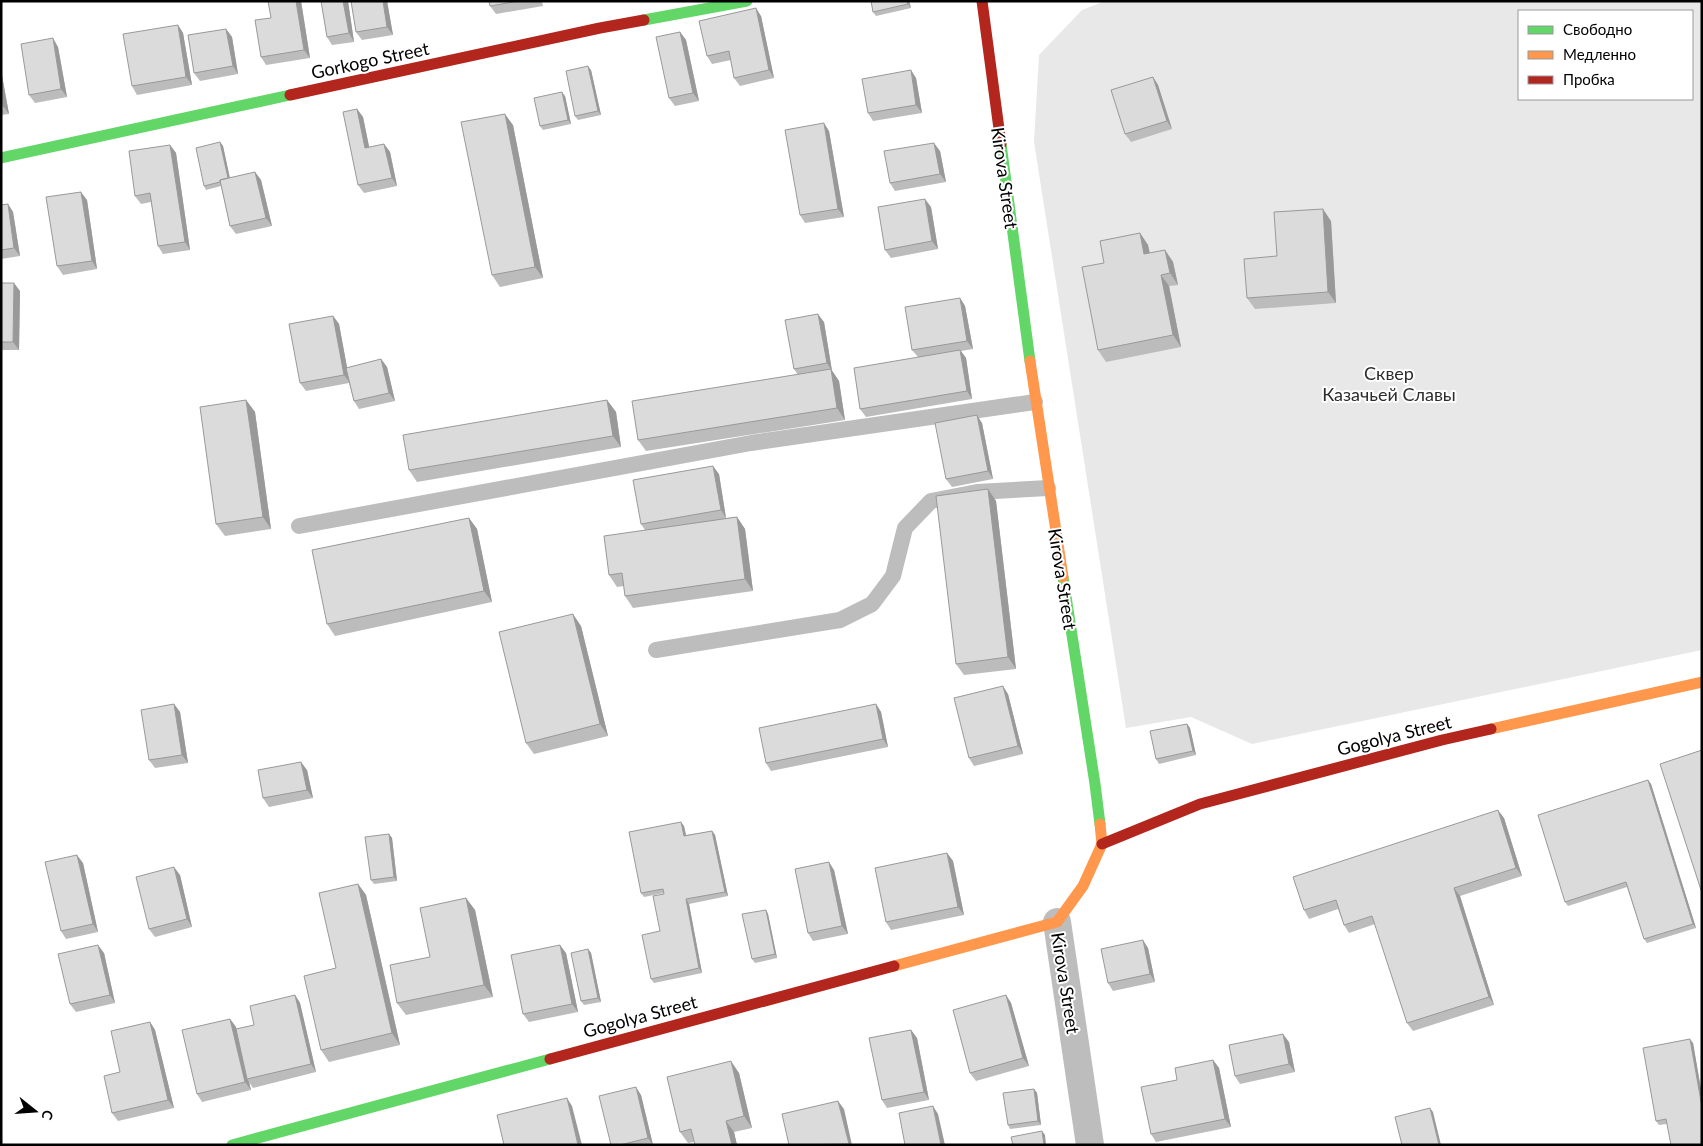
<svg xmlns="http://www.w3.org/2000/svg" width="1703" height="1146" viewBox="0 0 1703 1146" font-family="Lato,sans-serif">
<rect width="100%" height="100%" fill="#fff"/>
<!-- green -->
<path fill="#e8e8e8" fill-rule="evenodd" d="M 1105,1 L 1702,1 L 1702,650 L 1252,744 L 1191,717 L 1126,728 L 1034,142 L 1039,55 L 1082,10 ZM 1519,11 L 1692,11 L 1692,99 L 1519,99 Z"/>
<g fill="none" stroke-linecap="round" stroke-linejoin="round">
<!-- lane -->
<path stroke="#bdbdbd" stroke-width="16" d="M 299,526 L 751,443 L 1035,402
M 656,650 L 840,620 L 872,604 L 893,576 L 905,528 L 931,501 L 977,492 L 1048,488"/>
<!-- street -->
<path stroke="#bdbdbd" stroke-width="28" d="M 1057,922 L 1090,1145"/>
<!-- fast -->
<path stroke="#63d668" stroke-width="11" d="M 644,20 L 747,1
M 1001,144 L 1030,361
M 1,158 L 290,95
M 1063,577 L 1095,784 L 1100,824
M 232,1145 L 550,1059"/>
<!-- slow -->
<path stroke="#ff974d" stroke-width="11" d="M 1030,361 L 1063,577
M 1491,729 L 1702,682
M 894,966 L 1057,922 L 1083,886 L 1102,844 L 1100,824"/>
<!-- jam -->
<path stroke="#b3261e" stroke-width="11" d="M 982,1 L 1001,144
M 290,95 L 600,28 L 644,20
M 1102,844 L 1200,804 L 1442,740 L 1491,729
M 550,1059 L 894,966"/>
</g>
<!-- wall -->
<path fill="#bcbcbc" d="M 301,1 L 310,58 L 266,65 L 261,57 L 271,18 Z
M 348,1 L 354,42 L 332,45 L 327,37 Z
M 387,1 L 393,35 L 362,40 L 356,32 Z
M 489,1 L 542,1 L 543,6 L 496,14 L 490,6 Z
M 871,1 L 909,1 L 911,8 L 876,16 L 873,12 Z
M 761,16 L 774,78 L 740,86 L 734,78 L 731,60 L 712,64 L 707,56 Z
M 178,25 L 183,33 L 192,85 L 137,95 L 132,86 Z
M 226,29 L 232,37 L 238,74 L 200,81 L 194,73 Z
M 680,32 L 686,40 L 699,101 L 675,106 L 669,98 Z
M 58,47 L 67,97 L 35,103 L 29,95 Z
M 1,70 L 9,114 L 1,115 Z
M 591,70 L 601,115 L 578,120 L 575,116 Z
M 1153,77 L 1158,85 L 1172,129 L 1131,142 L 1125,134 Z
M 916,78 L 922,113 L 873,121 L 868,113 Z
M 565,96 L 571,124 L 543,130 L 540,126 Z
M 357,109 L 363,117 L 369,147 L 384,144 L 390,152 L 397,186 L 364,193 L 358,185 Z
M 513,125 L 543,278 L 500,287 L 492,275 Z
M 829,131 L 844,217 L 805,223 L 800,215 Z
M 220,142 L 223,146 L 230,178 L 255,172 L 261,180 L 272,226 L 236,234 L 230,226 L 221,186 L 206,190 L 204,186 Z
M 170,145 L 176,153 L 190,250 L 163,254 L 158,246 L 151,202 L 141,204 L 135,196 Z
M 940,151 L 946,182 L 895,191 L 890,183 Z
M 87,200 L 97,269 L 63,275 L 57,266 Z
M 8,204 L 13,212 L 20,256 L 1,259 L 1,205 Z
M 931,207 L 938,249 L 891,258 L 885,250 Z
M 1331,221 L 1336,303 L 1255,309 L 1247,298 L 1277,256 Z
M 1140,233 L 1148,245 L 1150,253 L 1165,250 L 1173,262 L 1178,285 L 1169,286 L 1181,347 L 1106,362 L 1098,350 L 1104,263 Z
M 1,283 L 20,291 L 19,350 L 1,350 Z
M 960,298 L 965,306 L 973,349 L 961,351 L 966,358 L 972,399 L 866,417 L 860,409 L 918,357 L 912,350 Z
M 333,316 L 339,324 L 347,368 L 381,359 L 387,367 L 395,401 L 359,409 L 354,401 L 349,383 L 306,391 L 300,383 Z
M 824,322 L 832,371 L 839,381 L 845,420 L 646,451 L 638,440 L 798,375 L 794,369 Z
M 246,400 L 255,412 L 271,529 L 225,536 L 216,524 Z
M 607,400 L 616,412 L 621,447 L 417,482 L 409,470 Z
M 982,423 L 993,479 L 952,487 L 946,479 Z
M 719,474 L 726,518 L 737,517 L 745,529 L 753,591 L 633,608 L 625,596 L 624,586 L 617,587 L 609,575 L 645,530 L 641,524 Z
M 988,489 L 996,501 L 1016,669 L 964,675 L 956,664 Z
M 469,518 L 477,529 L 492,602 L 335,636 L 327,624 Z
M 581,626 L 608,736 L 534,754 L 526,743 Z
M 1008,694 L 1023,754 L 974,766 L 969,758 Z
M 174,704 L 180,712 L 188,763 L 155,768 L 149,760 Z
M 876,704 L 881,712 L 888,747 L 771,771 L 766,763 Z
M 1187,724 L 1190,728 L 1196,755 L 1159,764 L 1156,759 Z
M 307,770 L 313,798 L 269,807 L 263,798 Z
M 1648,780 L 1651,784 L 1696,928 L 1647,943 L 1644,939 L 1627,887 L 1568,906 L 1565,902 Z
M 1504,818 L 1522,876 L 1460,896 L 1494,1005 L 1413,1031 L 1407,1023 L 1375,924 L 1349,933 L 1344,925 L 1338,909 L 1309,919 L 1304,910 Z
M 684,826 L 686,835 L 712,831 L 715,835 L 728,896 L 689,904 L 702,973 L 654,983 L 651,979 L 660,931 L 664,893 L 644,897 L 641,893 Z
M 389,834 L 392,838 L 397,881 L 374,884 L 371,880 Z
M 947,853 L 953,861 L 964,915 L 891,930 L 886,922 Z
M 83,863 L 98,932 L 66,939 L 61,931 Z
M 834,870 L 848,934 L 813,941 L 808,933 Z
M 180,875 L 192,927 L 155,937 L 149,929 Z
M 358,884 L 366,895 L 400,1045 L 329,1062 L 321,1050 L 336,968 Z
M 466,898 L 475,910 L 493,997 L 406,1015 L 397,1003 L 430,957 Z
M 766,910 L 768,914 L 777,958 L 755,963 L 752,959 Z
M 1148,948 L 1155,982 L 1113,991 L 1108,983 Z
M 588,949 L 591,953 L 601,1002 L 584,1005 L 581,1001 Z
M 104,953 L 115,1003 L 76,1012 L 70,1004 Z
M 566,953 L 578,1012 L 529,1022 L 523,1014 Z
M 295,995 L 300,1003 L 316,1072 L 253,1088 L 249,1082 L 251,1090 L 202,1102 L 197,1094 L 230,1019 L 236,1027 L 236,1029 L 254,1025 Z
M 1006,995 L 1011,1003 L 1029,1066 L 976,1081 L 970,1073 Z
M 150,1022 L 155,1030 L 174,1108 L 118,1121 L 112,1113 L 120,1072 Z
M 911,1030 L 917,1038 L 929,1100 L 887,1108 L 882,1100 Z
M 1289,1042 L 1295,1072 L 1240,1084 L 1235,1076 Z
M 1693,1043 L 1702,1095 L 1702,1145 L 1667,1124 L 1659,1125 L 1656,1121 Z
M 1213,1060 L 1219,1068 L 1231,1127 L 1156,1142 L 1151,1134 L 1177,1080 Z
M 739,1073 L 752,1128 L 734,1132 L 737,1145 L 695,1145 L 694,1142 L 688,1143 L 680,1132 Z
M 1034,1089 L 1037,1093 L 1041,1125 L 1010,1129 L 1008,1125 Z
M 641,1095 L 653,1145 L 611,1145 Z"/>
<!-- shaded-wall -->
<path fill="#999" d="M 296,1 L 301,1 L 310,58 L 304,50 Z
M 343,1 L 348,1 L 354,42 L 349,33 Z
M 383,1 L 387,1 L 393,35 L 387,27 Z
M 907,1 L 909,1 L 911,8 L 908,4 Z
M 756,8 L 761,16 L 774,78 L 769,70 Z
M 178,25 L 183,33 L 192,85 L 186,77 Z
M 226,29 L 232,37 L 238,74 L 233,66 Z
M 680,32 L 686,40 L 699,101 L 693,93 Z
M 53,38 L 58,47 L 67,97 L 61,89 Z
M 588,66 L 591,70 L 601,115 L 598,111 Z
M 1,70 L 9,114 L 3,106 L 1,95 Z
M 911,70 L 916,78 L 922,113 L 916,105 Z
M 1153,77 L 1158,85 L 1172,129 L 1167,121 Z
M 562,92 L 565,96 L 571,124 L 568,120 Z
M 357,109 L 363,117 L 371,156 L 365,148 Z
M 505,114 L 513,125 L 543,278 L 535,267 Z
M 824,123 L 829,131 L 844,217 L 838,209 Z
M 220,142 L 223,146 L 231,184 L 228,180 Z
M 934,143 L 940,151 L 946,182 L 940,174 Z
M 384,144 L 390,152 L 397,186 L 392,178 Z
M 170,145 L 176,153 L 190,250 L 185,242 Z
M 255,172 L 261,180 L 272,226 L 266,218 Z
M 81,192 L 87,200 L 97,269 L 92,261 Z
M 925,199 L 931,207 L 938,249 L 932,241 Z
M 8,204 L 13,212 L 20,256 L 14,248 Z
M 1323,209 L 1331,221 L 1336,303 L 1328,292 Z
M 1140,233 L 1148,245 L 1152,266 L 1144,254 Z
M 1165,250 L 1173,262 L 1178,285 L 1170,273 Z
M 1161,275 L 1169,286 L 1181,347 L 1173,335 Z
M 14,283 L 20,291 L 19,350 L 13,342 Z
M 960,298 L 965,306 L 973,349 L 967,341 Z
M 818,314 L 824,322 L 832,371 L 827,363 Z
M 333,316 L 339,324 L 350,383 L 344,375 Z
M 960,350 L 966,358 L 972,399 L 967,391 Z
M 381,359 L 387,367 L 395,401 L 389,393 Z
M 831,369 L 839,381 L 845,420 L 837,408 Z
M 246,400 L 255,412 L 271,529 L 263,517 Z
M 607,400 L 616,412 L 621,447 L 613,436 Z
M 977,415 L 982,423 L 993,479 L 988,471 Z
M 713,466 L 719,474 L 726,518 L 721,510 Z
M 988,489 L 996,501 L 1016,669 L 1008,657 Z
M 737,517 L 745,529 L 753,591 L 745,579 Z
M 469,518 L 477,529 L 492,602 L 484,591 Z
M 573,614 L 581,626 L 608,736 L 600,724 Z
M 1003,686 L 1008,694 L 1023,754 L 1018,746 Z
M 174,704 L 180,712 L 188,763 L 182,755 Z
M 876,704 L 881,712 L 888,747 L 883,739 Z
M 1187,724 L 1190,728 L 1196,755 L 1193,751 Z
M 301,762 L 307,770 L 313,798 L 307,790 Z
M 1648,780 L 1651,784 L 1696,928 L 1693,924 Z
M 1498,810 L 1504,818 L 1522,876 L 1516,868 Z
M 681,822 L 684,826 L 687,840 L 684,836 Z
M 712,831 L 715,835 L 728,896 L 725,892 Z
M 389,834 L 392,838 L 397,881 L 394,877 Z
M 947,853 L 953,861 L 964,915 L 958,907 Z
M 77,855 L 83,863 L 98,932 L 93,924 Z
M 829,862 L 834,870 L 848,934 L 842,926 Z
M 174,867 L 180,875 L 192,927 L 187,919 Z
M 358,884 L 366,895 L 400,1045 L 392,1033 Z
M 1454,888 L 1460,896 L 1494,1005 L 1489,997 Z
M 466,898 L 475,910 L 493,997 L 484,985 Z
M 686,899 L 689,904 L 702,973 L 699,968 Z
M 766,910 L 768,914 L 777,958 L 775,954 Z
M 1143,940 L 1148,948 L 1155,982 L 1150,974 Z
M 98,945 L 104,953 L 115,1003 L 110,995 Z
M 560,945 L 566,953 L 578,1012 L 572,1004 Z
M 588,949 L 591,953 L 601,1002 L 598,998 Z
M 295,995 L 300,1003 L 316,1072 L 311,1064 Z
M 1006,995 L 1011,1003 L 1029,1066 L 1023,1058 Z
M 230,1019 L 236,1027 L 248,1079 L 247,1079 L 249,1082 L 251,1090 L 245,1082 Z
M 150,1022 L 155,1030 L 174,1108 L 168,1100 Z
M 911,1030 L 917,1038 L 929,1100 L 924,1092 Z
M 1283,1034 L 1289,1042 L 1295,1072 L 1289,1064 Z
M 1690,1039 L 1693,1043 L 1702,1095 L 1702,1107 Z
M 1213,1060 L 1219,1068 L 1231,1127 L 1225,1119 Z
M 731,1061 L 739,1073 L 752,1128 L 744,1116 Z
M 636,1087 L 641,1095 L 653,1145 L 648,1138 Z
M 1034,1089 L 1037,1093 L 1041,1125 L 1038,1121 Z
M 567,1098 L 572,1106 L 582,1145 L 578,1145 Z
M 838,1101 L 844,1109 L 852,1145 L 849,1144 Z
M 933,1106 L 938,1114 L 945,1145 L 941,1145 Z
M 1430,1108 L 1433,1112 L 1441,1145 L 1439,1145 Z
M 726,1121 L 734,1132 L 737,1145 L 732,1145 Z
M 1042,1131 L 1045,1135 L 1046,1145 L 1044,1145 Z"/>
<!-- building -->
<path fill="#dbdbdb" stroke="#999" d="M 268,1 L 296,1 L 304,50 L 261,57 L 255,20 L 271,18 Z
M 321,1 L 343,1 L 349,33 L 327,37 Z
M 351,1 L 383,1 L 387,27 L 356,32 Z
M 489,1 L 519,1 L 490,6 Z
M 871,1 L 907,1 L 908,4 L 873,12 Z
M 756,8 L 769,70 L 734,78 L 729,51 L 707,56 L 699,21 Z
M 178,25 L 186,77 L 132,86 L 123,34 Z
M 226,29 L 233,66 L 194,73 L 188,35 Z
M 680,32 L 693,93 L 669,98 L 656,37 Z
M 53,38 L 61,89 L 29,95 L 21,44 Z
M 588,66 L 598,111 L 575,116 L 566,71 Z
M 911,70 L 916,105 L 868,113 L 862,79 Z
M 1153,77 L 1167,121 L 1125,134 L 1111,90 Z
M 562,92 L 568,120 L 540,126 L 534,98 Z
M 1,95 L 3,106 L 1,106 Z
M 357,109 L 365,148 L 384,144 L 392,178 L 358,185 L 343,112 Z
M 505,114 L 535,267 L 492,275 L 461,122 Z
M 824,123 L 838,209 L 800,215 L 785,130 Z
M 220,142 L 228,178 L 220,180 L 220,182 L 204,186 L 196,148 Z
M 934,143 L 940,174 L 890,183 L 884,151 Z
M 170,145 L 185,242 L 158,246 L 150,193 L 135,196 L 129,151 Z
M 255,172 L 266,218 L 230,226 L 220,180 Z
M 81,192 L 92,261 L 57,266 L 46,197 Z
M 925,199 L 932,241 L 885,250 L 878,207 Z
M 8,204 L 14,248 L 1,250 L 1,205 Z
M 1323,209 L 1328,292 L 1247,298 L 1244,259 L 1277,256 L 1274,212 Z
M 1140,233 L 1144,254 L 1165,250 L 1170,273 L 1161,275 L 1173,335 L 1098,350 L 1082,267 L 1104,263 L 1100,241 Z
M 1,283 L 14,283 L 13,342 L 1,342 Z
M 960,298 L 967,341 L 912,350 L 905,307 Z
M 818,314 L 827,363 L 794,369 L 785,320 Z
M 333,316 L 344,375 L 300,383 L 289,324 Z
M 960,350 L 967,391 L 860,409 L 854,368 Z
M 381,359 L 389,393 L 354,401 L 346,368 Z
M 831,369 L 837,408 L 638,440 L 632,401 Z
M 246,400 L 263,517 L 216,524 L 200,407 Z
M 607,400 L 613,436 L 409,470 L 403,435 Z
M 977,415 L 988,471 L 946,479 L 935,423 Z
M 713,466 L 721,510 L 641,524 L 633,480 Z
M 988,489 L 1008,657 L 956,664 L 936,496 Z
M 737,517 L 745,579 L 625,596 L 622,573 L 609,575 L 604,536 Z
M 469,518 L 484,591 L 327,624 L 312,550 Z
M 573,614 L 600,724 L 526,743 L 499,632 Z
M 1003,686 L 1018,746 L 969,758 L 954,698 Z
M 174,704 L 182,755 L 149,760 L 141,710 Z
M 876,704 L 883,739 L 766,763 L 759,728 Z
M 1187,724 L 1193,751 L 1156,759 L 1150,731 Z
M 1702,750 L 1702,893 L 1660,764 Z
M 301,762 L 307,790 L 263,798 L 258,770 Z
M 1648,780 L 1693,924 L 1644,939 L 1626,882 L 1565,902 L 1538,815 Z
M 1498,810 L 1516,868 L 1454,888 L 1489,997 L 1407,1023 L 1372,916 L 1344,925 L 1336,900 L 1304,910 L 1293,877 Z
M 681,822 L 684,836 L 712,831 L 725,892 L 686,899 L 699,968 L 651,979 L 642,935 L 660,931 L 653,896 L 664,894 L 663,889 L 641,893 L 629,832 Z
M 389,834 L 394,877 L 371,880 L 365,837 Z
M 947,853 L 958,907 L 886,922 L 875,868 Z
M 77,855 L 93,924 L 61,931 L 45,862 Z
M 829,862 L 842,926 L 808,933 L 795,869 Z
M 174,867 L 187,919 L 149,929 L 136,877 Z
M 358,884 L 392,1033 L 321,1050 L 304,976 L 336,968 L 319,893 Z
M 466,898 L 484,985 L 397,1003 L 390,965 L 430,957 L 420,908 Z
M 766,910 L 775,954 L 752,959 L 742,914 Z
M 1143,940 L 1150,974 L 1108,983 L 1101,949 Z
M 98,945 L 110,995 L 70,1004 L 58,954 Z
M 560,945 L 572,1004 L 523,1014 L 511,955 Z
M 588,949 L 598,998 L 581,1001 L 571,953 Z
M 295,995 L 311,1064 L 247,1079 L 236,1029 L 254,1025 L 250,1006 Z
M 1006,995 L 1023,1058 L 970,1073 L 953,1010 Z
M 230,1019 L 245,1082 L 197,1094 L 182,1030 Z
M 150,1022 L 168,1100 L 112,1113 L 104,1076 L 120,1072 L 111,1031 Z
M 911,1030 L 924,1092 L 882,1100 L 869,1038 Z
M 1283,1034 L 1289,1064 L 1235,1076 L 1229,1045 Z
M 1690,1039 L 1702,1107 L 1702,1145 L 1671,1145 L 1666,1119 L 1656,1121 L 1643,1048 Z
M 1213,1060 L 1225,1119 L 1151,1134 L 1141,1087 L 1177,1080 L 1175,1068 Z
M 731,1061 L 744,1116 L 726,1121 L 732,1145 L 695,1145 L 691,1129 L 680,1132 L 667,1077 Z
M 636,1087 L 648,1138 L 620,1145 L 611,1145 L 599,1096 Z
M 1034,1089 L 1038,1121 L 1008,1125 L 1003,1093 Z
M 567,1098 L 578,1145 L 504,1145 L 497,1115 Z
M 838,1101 L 849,1144 L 789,1145 L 782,1114 Z
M 933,1106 L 941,1145 L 905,1145 L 899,1113 Z
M 1430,1108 L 1439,1145 L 1402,1145 L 1395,1117 Z
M 1042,1131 L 1044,1145 L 1013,1145 L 1011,1137 Z"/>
<g text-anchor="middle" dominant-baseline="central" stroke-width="4" stroke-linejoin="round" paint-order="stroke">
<!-- street labels -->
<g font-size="18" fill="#000" stroke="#fff">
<text transform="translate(370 60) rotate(-12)">Gorkogo Street</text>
<text transform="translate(1005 178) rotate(82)">Kirova Street</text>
<text transform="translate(1063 579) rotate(81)">Kirova Street</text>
<text transform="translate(1394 735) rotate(-14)">Gogolya Street</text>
<text transform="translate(1066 983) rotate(81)">Kirova Street</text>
<text transform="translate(640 1016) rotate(-15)">Gogolya Street</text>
</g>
<!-- park labels -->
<g font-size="18" fill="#2c2c2c" stroke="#fff">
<text x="1389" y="373">Сквер<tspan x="1389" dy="21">Казачьей Славы</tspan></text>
</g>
</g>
<!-- border -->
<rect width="1703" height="1146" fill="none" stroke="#000000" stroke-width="5"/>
<!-- legend -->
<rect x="1518" y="10" width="175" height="90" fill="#ffffff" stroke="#999999"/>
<rect x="1528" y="26" width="25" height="8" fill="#63d668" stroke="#999999"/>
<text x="1563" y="35" font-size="15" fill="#000000">Свободно</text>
<rect x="1528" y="51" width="25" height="8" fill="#ff974d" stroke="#999999"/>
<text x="1563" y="60" font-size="15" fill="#000000">Медленно</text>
<rect x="1528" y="76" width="25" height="8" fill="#b3261e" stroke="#999999"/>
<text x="1563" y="85" font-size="15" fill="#000000">Пробка</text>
<!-- north arrow -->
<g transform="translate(35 1111) rotate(107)" stroke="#ffffff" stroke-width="4" paint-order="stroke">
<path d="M0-4L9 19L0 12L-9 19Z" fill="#000000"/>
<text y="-8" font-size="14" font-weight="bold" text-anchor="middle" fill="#000000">С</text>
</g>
</svg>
